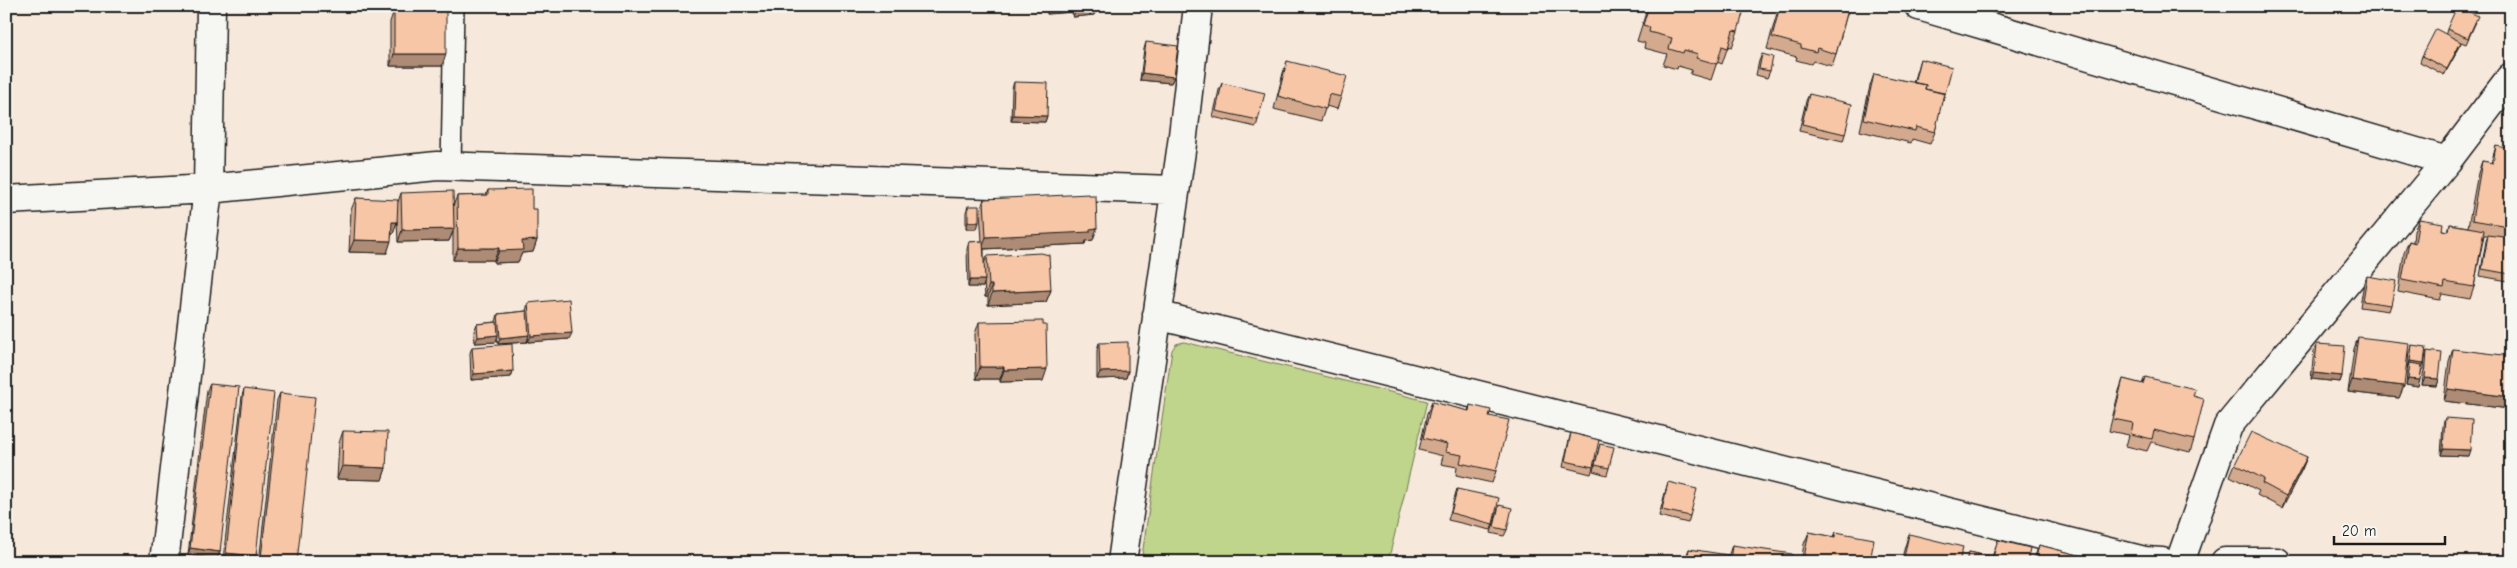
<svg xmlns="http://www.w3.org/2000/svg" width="2517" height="568" viewBox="0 0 2517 568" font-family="'Comic Neue',sans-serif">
<rect width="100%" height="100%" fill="#f6e8db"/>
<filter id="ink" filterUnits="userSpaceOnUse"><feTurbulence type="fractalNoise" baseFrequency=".02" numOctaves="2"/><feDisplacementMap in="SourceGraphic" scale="10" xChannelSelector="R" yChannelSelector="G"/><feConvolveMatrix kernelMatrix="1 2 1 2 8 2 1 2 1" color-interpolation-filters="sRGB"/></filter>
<g filter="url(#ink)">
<!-- green -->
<path fill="#bfd58b" stroke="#6e7854" d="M 1184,342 L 1427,401 L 1388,562 L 1177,562 L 1142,556 L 1172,350 L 1176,344 Z"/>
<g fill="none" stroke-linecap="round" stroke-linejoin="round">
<!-- lane casing -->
<g stroke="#1c1c1c" stroke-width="22">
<path id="lane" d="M 451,166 L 454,6"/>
</g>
<!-- street casing -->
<g stroke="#1c1c1c" stroke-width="31">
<path id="street" d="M 1919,6 L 2447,161
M 6,200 L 208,189 L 437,166 L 1175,190
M 1157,315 L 2145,561 L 2162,562
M 164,562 L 208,189 L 211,6
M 1122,562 L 1182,144 L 1198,6
M 2180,562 L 2228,426 L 2447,161 L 2511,77
M 2225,562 L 2277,562"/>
</g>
<!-- lane -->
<use href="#lane" stroke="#f6f6f2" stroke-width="19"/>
<!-- street -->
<use href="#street" stroke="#f6f6f2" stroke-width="28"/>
</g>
<!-- wall -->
<path fill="#d4aa8f" stroke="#1c1c1c" d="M 1046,6 L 1131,6 L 1096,10 L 1094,15 L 1073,17 L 1072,12 L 1047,14 Z
M 1648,6 L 1738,31 L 1732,47 L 1728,46 L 1722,64 L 1717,62 L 1711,80 L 1690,74 L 1692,70 L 1678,66 L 1677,69 L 1663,65 L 1667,54 L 1644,48 L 1645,43 L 1637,41 Z
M 1779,6 L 1849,6 L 1836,54 L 1832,66 L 1813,61 L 1811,64 L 1796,60 L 1797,57 L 1767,49 Z
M 394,10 L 446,54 L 442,66 L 390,66 L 390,22 Z
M 2476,22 L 2466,44 L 2461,42 L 2459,48 L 2444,75 L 2420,62 L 2422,56 L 2446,33 L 2447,29 Z
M 1146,42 L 1174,77 L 1171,83 L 1140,80 L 1144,49 Z
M 1762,54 L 1770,71 L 1767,78 L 1756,75 L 1759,61 Z
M 1920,59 L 1945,94 L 1943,101 L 1942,100 L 1935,132 L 1930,144 L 1912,139 L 1911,143 L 1860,131 L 1870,86 L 1874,74 L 1913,83 Z
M 1287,61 L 1341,97 L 1337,109 L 1326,106 L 1321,121 L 1274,109 L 1283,73 Z
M 1014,82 L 1047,116 L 1045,122 L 1011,121 L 1012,88 Z
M 1222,83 L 1258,120 L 1256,127 L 1213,117 L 1219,90 Z
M 1809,94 L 1845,134 L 1843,141 L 1799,131 L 1806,101 Z
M 2496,146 L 2508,226 L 2504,237 L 2511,272 L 2508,281 L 2480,276 L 2486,241 L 2488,235 L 2484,235 L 2474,287 L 2470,299 L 2442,294 L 2440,300 L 2398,292 L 2404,253 L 2409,241 L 2413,242 L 2414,231 L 2419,219 L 2442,230 L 2448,231 L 2450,224 L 2468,227 L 2478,173 L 2482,161 L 2491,163 Z
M 488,190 L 532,209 L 537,240 L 533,252 L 522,253 L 518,262 L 494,263 L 494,260 L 453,260 L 453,232 L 449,241 L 398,242 L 397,221 L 393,234 L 392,234 L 387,253 L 349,252 L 351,210 L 356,198 L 398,202 L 401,193 L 453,206 L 457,196 L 486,195 Z
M 984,199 L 1093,240 L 1086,241 L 1085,244 L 984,249 L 984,264 L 987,256 L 1051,290 L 1046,302 L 988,305 L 988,297 L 985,297 L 984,283 L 983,287 L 968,287 L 967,249 L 969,242 L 982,241 L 980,211 Z
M 968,206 L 977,229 L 966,229 L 966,212 Z
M 2367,276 L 2391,305 L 2389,311 L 2360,307 L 2364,282 Z
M 528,303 L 569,339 L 528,342 L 528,338 L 527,342 L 498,344 L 497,338 L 496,342 L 475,343 L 474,331 L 477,324 L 496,322 L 498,314 L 526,311 Z
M 979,322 L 1043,381 L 1000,382 L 1000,379 L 976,379 L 975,334 Z
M 2358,337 L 2404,386 L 2399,398 L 2348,392 L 2354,349 Z
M 1099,343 L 1128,371 L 1126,378 L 1097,379 L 1097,350 Z
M 2317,344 L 2342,376 L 2340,382 L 2311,379 L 2314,350 Z
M 2412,345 L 2422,368 L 2418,387 L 2406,385 L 2409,351 Z
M 472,347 L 513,371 L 511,377 L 471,380 L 470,353 Z
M 2453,349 L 2510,409 L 2444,401 L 2449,361 Z
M 2427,351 L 2439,379 L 2437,386 L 2422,385 L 2425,358 Z
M 2145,377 L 2193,396 L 2194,440 L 2190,452 L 2151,442 L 2147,451 L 2126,446 L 2129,435 L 2109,431 L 2119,391 L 2123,379 L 2142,384 Z
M 210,384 L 220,552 L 217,559 L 188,555 L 207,390 Z
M 244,389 L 256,556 L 223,559 L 242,396 Z
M 280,393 L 297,562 L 259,562 L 277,400 Z
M 1432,402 L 1468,411 L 1470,405 L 1489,416 L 1496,471 L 1492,483 L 1456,475 L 1457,467 L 1441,464 L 1443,456 L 1419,450 L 1427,414 Z
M 2445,418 L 2468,456 L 2441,455 L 2443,425 Z
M 343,431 L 386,468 L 382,480 L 337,479 L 339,443 Z
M 1571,433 L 1593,467 L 1591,474 L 1563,467 L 1569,440 Z
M 1600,444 L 1609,468 L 1607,475 L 1593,471 Z
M 2307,457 L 2302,469 L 2282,508 L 2257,495 L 2259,491 L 2230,476 L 2235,464 Z
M 1668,482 L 1690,516 L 1688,523 L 1659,516 L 1666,489 Z
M 1457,489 L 1493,524 L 1491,530 L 1448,520 Z
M 1499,505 L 1507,530 L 1504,536 L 1491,533 Z
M 1809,532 L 1834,537 L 1836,532 L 1870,562 L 1801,562 L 1804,544 Z
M 1909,534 L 1959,562 L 1901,562 L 1905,546 Z
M 1998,540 L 2027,562 L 1965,562 L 1969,552 L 1992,557 Z
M 1732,545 L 1791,562 L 1684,562 L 1689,549 L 1728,557 Z
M 2039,545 L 2106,562 L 2033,562 Z"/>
<!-- shaded-wall -->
<path fill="#ad8b74" stroke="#1c1c1c" d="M 1050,6 L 1074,6 L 1072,12 L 1047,14 Z
M 1077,6 L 1131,6 L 1096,10 L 1094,15 L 1073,17 Z
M 2461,42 L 2459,48 L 2444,75 L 2447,69 Z
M 394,54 L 446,54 L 442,66 L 390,66 Z
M 1142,73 L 1174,77 L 1171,83 L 1140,80 Z
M 1013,115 L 1047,116 L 1045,122 L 1011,121 Z
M 392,222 L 397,222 L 393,234 L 388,234 Z
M 968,222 L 979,222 L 977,229 L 966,229 Z
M 1097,228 L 1093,240 L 1086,241 L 1085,244 L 982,249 L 986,237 Z
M 454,229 L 449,241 L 398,242 L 402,230 Z
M 354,240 L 391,241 L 387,253 L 349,252 Z
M 537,240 L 533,252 L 522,253 L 518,262 L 494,263 L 499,251 L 522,241 Z
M 458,248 L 499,248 L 494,260 L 453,260 Z
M 970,280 L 985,280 L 983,287 L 968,287 Z
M 989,285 L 992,285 L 988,297 L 985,297 Z
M 1051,290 L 1046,302 L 988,305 L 992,293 Z
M 572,333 L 569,339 L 528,342 L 531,336 Z
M 498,335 L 496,342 L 475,343 L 478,337 Z
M 529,335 L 527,342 L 498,344 L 500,338 Z
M 2410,361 L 2424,363 L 2421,369 L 2410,363 L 2407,368 Z
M 980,367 L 1004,367 L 1000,379 L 976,379 Z
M 1047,369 L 1043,381 L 1000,382 L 1004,370 Z
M 513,371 L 511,377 L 471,380 L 474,374 Z
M 1128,371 L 1126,378 L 1097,379 L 1100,372 Z
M 2314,373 L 2342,376 L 2340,382 L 2311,379 Z
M 2425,378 L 2439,379 L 2437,386 L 2422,385 Z
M 2408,379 L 2420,380 L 2418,387 L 2406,385 Z
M 2352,380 L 2404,386 L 2399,398 L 2348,392 Z
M 2448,389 L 2511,397 L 2511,408 L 2510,409 L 2444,401 Z
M 2443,449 L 2470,450 L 2468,456 L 2441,455 Z
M 2307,457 L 2302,469 L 2282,508 L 2286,496 Z
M 342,466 L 386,468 L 382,480 L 337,479 Z
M 190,548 L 220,552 L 217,559 L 188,555 Z
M 226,553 L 256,556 L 254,562 L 243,562 L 223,559 Z
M 261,558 L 294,562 L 260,562 Z"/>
<!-- building -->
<path fill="#f7c6a6" stroke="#1c1c1c" d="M 1649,6 L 1656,7 L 1656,6 L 1745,6 L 1738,31 L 1733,30 L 1728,48 L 1722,46 L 1717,64 L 1696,58 L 1698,54 L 1684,50 L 1683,53 L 1669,49 L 1672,38 L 1649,32 L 1650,27 L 1643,25 Z
M 1780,6 L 1849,6 L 1836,54 L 1817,48 L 1816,52 L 1801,48 L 1801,45 L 1772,37 Z
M 2457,6 L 2478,16 L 2468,38 L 2447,29 Z
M 446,9 L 446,54 L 394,54 L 394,10 Z
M 2436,29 L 2461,42 L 2447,69 L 2422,56 Z
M 1146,42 L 1178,46 L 1174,77 L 1142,73 Z
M 1762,54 L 1773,57 L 1770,71 L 1759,69 Z
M 1920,59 L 1952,67 L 1945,94 L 1925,89 L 1926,85 L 1914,83 Z
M 1287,61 L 1347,76 L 1341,97 L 1329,94 L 1326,109 L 1278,96 Z
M 1874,74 L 1926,85 L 1925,89 L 1944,93 L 1935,132 L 1916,127 L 1915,131 L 1864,119 Z
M 1014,82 L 1048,83 L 1047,116 L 1013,115 Z
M 1222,83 L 1265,93 L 1258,120 L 1216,111 Z
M 1809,94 L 1852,104 L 1845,134 L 1802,124 Z
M 2496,146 L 2511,149 L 2511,211 L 2508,226 L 2472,220 L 2482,161 L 2493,163 Z
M 532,189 L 532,209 L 537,209 L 537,240 L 522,241 L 523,250 L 499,251 L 499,248 L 458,248 L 457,196 L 488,195 L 488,190 Z
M 453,191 L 454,229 L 402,230 L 401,193 Z
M 1089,194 L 1089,196 L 1096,196 L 1097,228 L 1090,229 L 1090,232 L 986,237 L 984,199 Z
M 356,198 L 398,200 L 397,222 L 392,222 L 391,241 L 354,240 Z
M 968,206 L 979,206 L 979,222 L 968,222 Z
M 2419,219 L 2443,223 L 2442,230 L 2449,231 L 2450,224 L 2484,230 L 2474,287 L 2445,282 L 2444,288 L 2402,280 L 2409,241 L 2415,243 Z
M 2488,235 L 2511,238 L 2510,274 L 2482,269 Z
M 983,241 L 985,280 L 970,280 L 969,242 Z
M 1041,253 L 1049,255 L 1051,290 L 992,293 L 992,285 L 989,285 L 987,256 Z
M 2367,276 L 2396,281 L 2391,305 L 2363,301 Z
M 569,299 L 572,333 L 531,336 L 528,303 Z
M 527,311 L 529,335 L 500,338 L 498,314 Z
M 1043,321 L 1043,325 L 1046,325 L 1047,369 L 1004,370 L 1004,367 L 980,367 L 979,322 Z
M 497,322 L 498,335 L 478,337 L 477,324 Z
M 2358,337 L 2409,343 L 2404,386 L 2352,380 Z
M 1128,342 L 1128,371 L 1100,372 L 1099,343 Z
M 512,344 L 513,371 L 474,374 L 472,347 Z
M 2317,344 L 2345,346 L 2342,376 L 2314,373 Z
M 2412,345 L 2426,347 L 2424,363 L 2410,361 Z
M 2453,349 L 2511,356 L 2511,397 L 2448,389 Z
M 2427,351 L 2442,353 L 2439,379 L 2425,378 Z
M 2410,363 L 2422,365 L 2420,380 L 2408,379 Z
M 2145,377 L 2195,389 L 2193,396 L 2204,399 L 2194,440 L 2154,430 L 2152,439 L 2131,434 L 2133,423 L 2113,419 L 2123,379 L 2143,384 Z
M 210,384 L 239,387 L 220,552 L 190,548 Z
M 244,389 L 274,393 L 256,556 L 226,553 Z
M 280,393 L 315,397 L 297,562 L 261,558 Z
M 1432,402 L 1469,411 L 1470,405 L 1491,410 L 1489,416 L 1509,420 L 1496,471 L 1460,463 L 1462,455 L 1445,452 L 1447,444 L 1423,438 Z
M 2445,418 L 2472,420 L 2470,450 L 2443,449 Z
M 343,431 L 388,432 L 386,468 L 342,466 Z
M 2251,432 L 2307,457 L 2286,496 L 2262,483 L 2264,479 L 2235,464 Z
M 1571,433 L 1599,440 L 1593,467 L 1565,461 Z
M 1600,444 L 1614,447 L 1609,468 L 1595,465 Z
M 1668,482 L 1697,489 L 1690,516 L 1662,510 Z
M 1457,489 L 1499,498 L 1493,524 L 1451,513 Z
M 1499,505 L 1512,508 L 1507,530 L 1494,527 Z
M 1809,532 L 1835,537 L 1836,532 L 1874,539 L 1870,562 L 1803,562 Z
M 1909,534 L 1963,547 L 1959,562 L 1903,562 Z
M 1998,540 L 2030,548 L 2027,562 L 1966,562 L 1969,552 L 1993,557 Z
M 1732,545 L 1792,554 L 1791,562 L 1730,562 Z
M 2039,545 L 2106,562 L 2035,562 Z
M 1689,549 L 1728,555 L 1727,562 L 1687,562 Z"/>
</g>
<!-- margin -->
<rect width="2517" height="568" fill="none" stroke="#f6f6f2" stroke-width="25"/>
<rect x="12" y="12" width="2492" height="543" fill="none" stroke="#1c1c1c" stroke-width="2" filter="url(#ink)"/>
<!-- scale -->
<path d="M2334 536v8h111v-8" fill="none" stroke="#1c1c1c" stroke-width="2.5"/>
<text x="2342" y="536" font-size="15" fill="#1c1c1c" stroke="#f6f6f2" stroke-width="4" paint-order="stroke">20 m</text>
</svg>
